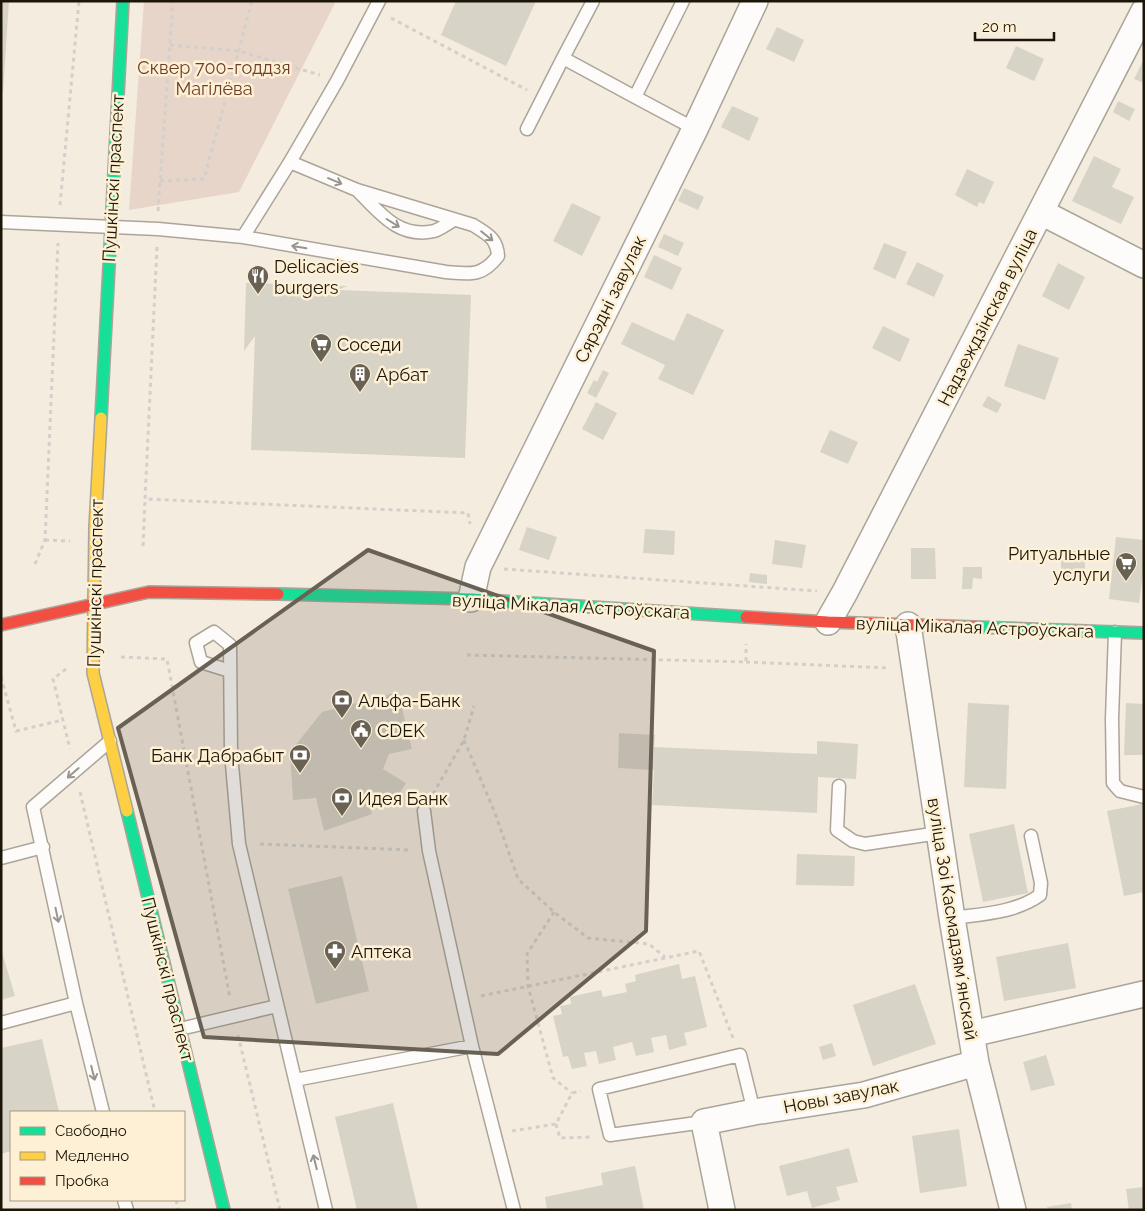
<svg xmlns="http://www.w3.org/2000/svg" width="1145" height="1211" viewBox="0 0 1145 1211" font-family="Raleway,sans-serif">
<rect width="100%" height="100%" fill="#f4ecde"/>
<!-- green -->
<path fill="#e8d5c9" d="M 144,1 L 336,1 L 239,192 L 129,210 Z"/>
<!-- building -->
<path fill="#d7d3c6" d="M 1,1 L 9,1 L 3,92 L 1,92 Z
M 456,1 L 536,1 L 506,66 L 441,35 Z
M 777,27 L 804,40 L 794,62 L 766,49 Z
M 1016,46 L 1044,59 L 1034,81 L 1006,68 Z
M 1144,59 L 1144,83 L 1134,79 Z
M 1118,101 L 1135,109 L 1129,121 L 1113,112 Z
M 732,106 L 759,118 L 749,141 L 721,127 Z
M 1094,156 L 1121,169 L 1112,187 L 1134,197 L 1121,224 L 1072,201 Z
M 967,169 L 994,182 L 984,204 L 979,202 L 977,207 L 955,195 Z
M 684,188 L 704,197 L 698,210 L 678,201 Z
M 572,203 L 601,217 L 582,256 L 553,241 Z
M 664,234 L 684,243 L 678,256 L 658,247 Z
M 884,243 L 907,252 L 895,279 L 873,269 Z
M 654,255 L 682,268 L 672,290 L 644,277 Z
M 917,262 L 944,275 L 934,297 L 906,284 Z
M 1058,263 L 1085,277 L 1069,310 L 1042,296 Z
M 246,283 L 347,286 L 338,290 L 471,295 L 465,458 L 251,450 L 255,336 L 244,351 Z
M 687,313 L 724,330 L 693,395 L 658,379 L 665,365 L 621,344 L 632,322 L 674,341 Z
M 883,326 L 910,339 L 900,362 L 872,348 Z
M 1018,344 L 1059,358 L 1045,400 L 1004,386 Z
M 603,370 L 609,373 L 596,398 L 587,393 L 594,380 L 597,382 Z
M 988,396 L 1002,404 L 997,413 L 982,406 Z
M 596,402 L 617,413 L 603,440 L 582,429 Z
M 830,430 L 858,442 L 848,464 L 820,452 Z
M 527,527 L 557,537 L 549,560 L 519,550 Z
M 645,529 L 675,531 L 674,555 L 643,553 Z
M 1116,537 L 1144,540 L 1144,565 L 1139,603 L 1109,599 Z
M 775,540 L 806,545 L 802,568 L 772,564 Z
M 911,548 L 935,548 L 936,579 L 911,579 Z
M 1061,551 L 1085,551 L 1085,582 L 1061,581 Z
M 963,567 L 982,567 L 982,579 L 973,578 L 972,589 L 962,589 Z
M 750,573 L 767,575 L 767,584 L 749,582 Z
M 398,692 L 412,749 L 389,754 L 383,769 L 406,783 L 393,804 L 366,791 L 372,814 L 324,831 L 316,798 L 293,800 L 290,752 L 322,712 Z
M 968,703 L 1009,705 L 1006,789 L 964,787 Z
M 1126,703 L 1144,704 L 1144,755 L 1124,755 Z
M 619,733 L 655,735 L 654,747 L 817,754 L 817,741 L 858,744 L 856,779 L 818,777 L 817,813 L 652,805 L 654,770 L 618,768 Z
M 1143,804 L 1144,892 L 1124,896 L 1107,811 Z
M 1014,824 L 1028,893 L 983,902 L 969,834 Z
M 797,854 L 855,856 L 854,886 L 796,885 Z
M 342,876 L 369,991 L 316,1004 L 288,889 Z
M 1068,943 L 1076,988 L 1004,1001 L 996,957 Z
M 1,949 L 15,996 L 1,1000 Z
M 679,964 L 682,979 L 695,976 L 707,1027 L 684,1033 L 687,1045 L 669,1050 L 666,1035 L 651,1038 L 654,1052 L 636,1056 L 632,1042 L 613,1047 L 616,1060 L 599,1064 L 596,1051 L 584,1053 L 587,1066 L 572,1069 L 568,1056 L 563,1057 L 553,1016 L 562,1014 L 560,1006 L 571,1004 L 570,997 L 601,990 L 603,997 L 627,992 L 625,984 L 636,981 L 635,975 Z
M 915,984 L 936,1044 L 873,1066 L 853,1005 Z
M 42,1039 L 59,1112 L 11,1112 L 11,1151 L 1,1154 L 1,1048 Z
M 832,1043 L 836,1056 L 823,1060 L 819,1047 Z
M 1046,1055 L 1055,1085 L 1031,1091 L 1023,1062 Z
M 393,1103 L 418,1210 L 357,1210 L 335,1117 Z
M 959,1129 L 967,1186 L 920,1193 L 912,1136 Z
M 849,1148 L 858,1182 L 836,1187 L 840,1200 L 812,1208 L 807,1191 L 787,1196 L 779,1166 Z
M 635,1166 L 644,1210 L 547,1210 L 545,1197 L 603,1185 L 601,1173 Z
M 1144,1187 L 1144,1210 L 1129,1210 L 1126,1189 Z
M 1071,1203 L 1072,1210 L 1048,1210 L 1047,1207 Z"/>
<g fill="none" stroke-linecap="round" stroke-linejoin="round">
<!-- lane casing -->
<g stroke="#aba599" stroke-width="15">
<path id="lane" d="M 593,1 L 563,58 L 635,97
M 683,1 L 635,97 L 695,129
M 527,129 L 563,58
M 359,192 C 380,213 399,239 434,231 C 441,229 448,223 454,220
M 1,222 L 158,229 L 243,237 L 290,162 L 337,81 L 379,1
M 243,237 L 446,272 C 470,274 482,277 498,256 C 497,238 487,234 473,225 L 357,190 L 290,162
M 1115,632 L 1112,719 L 1113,783 L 1120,791 L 1144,797
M 230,671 L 201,662 L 196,643 L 214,632 L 230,645 L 231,753 L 239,844 L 326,1210
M 839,786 L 837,830 L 853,841 L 865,844 L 939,833
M 424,811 L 429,851 L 472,1046 L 514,1210
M 1,858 L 43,847
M 952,918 C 982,914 1015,913 1040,895 L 1041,883 L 1031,836
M 1,1023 L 76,1003
M 180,1029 L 277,1006
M 295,1080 L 472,1046
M 103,1112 L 76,1003 L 33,807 L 110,741
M 704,1122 L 610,1135 L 599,1089 L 740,1055 L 754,1112
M 124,1200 L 127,1210"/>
</g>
<!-- street casing -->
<g stroke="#aba599" stroke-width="28">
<path id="street" d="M 1041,212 L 1144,265
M 471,599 L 478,567 L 695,129 L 755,1
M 828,622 L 845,592 L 1144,11
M 908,625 L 952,918 L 976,1063 L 1013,1210
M 971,1034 L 1144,994
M 722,1210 L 704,1122 L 754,1112 L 864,1095 L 976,1063"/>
</g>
<!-- fast casing -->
<g stroke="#aba599" stroke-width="14">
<path id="fast" d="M 101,418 L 123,1
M 278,594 L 471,599 L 746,617
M 975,627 L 1144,633
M 127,811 L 224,1210"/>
</g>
<!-- slow casing -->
<g stroke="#aba599" stroke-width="14">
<path id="slow" d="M 101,418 L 95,528 L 93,673 L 127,811"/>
</g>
<!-- jam casing -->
<g stroke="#aba599" stroke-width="14">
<path id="jam" d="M 746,617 L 828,622 L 975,627
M 1,625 L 149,592 L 278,594"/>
</g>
<!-- path -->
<path stroke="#d3d0cb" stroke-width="3" stroke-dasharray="4 4" stroke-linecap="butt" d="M 391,18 L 527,90
M 170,45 L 239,51 L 320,75
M 160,181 L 204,179 L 252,1
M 60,205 L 79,1
M 158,211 L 173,1
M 157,247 L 145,499 L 468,513 L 470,524
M 45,540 L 70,541
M 143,546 L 145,499
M 35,564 L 45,540 L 58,243
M 504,569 L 817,591
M 467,655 L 746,662 L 746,644
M 121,657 L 167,659 L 230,998
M 746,662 L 890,668
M 66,669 L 53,679 L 70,749
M 1,677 L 16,731 L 63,720
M 464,740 L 495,813 L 518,879 L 554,912 L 588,938 L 649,944 L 665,957
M 80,792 L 155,1112
M 433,794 L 464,740 L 474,706
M 260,844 L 411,850
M 554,912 L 527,954 L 528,986 L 553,1078 L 572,1093
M 481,996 L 699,951 L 733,1038
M 238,1035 L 280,1210
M 556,1124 L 560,1138 L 592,1137
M 512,1131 L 556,1124 L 572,1093 L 581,1091
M 176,1200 L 178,1210"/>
<!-- lane -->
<use href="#lane" stroke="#fdfcfa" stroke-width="12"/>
<!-- street -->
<use href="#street" stroke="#fdfcfa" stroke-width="25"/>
<!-- fast -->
<use href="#fast" stroke="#16e098" stroke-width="11"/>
<!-- slow -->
<use href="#slow" stroke="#ffcf43" stroke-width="11"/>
<!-- jam -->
<use href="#jam" stroke="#f24e42" stroke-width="11"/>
</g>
<!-- one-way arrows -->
<defs><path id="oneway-shaft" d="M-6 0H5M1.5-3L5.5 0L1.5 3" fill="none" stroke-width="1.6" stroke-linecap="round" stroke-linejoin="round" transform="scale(1.25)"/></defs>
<g stroke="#98948e">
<use href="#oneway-shaft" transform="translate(335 181) rotate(23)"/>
<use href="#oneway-shaft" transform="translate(393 223) rotate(32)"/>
<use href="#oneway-shaft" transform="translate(487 236) rotate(39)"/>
<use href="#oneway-shaft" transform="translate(299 247) rotate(-170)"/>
<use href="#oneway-shaft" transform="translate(73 773) rotate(139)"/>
<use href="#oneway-shaft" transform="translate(57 915) rotate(78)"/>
<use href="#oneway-shaft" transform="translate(93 1073) rotate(76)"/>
<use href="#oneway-shaft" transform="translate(315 1162) rotate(-104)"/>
</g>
<!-- marked area -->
<path fill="#686154" fill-opacity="0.2" stroke="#686154" stroke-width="4" stroke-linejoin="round" d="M 368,550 L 654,651 L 646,931 L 498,1054 L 204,1037 L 118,728 Z"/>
<!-- icons -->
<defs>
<g id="restaurant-pin" transform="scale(1.125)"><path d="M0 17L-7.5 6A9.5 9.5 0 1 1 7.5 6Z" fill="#686154" stroke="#fef0d4"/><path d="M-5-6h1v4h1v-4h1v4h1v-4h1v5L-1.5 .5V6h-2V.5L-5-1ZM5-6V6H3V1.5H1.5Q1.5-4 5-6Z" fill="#fff"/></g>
<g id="supermarket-pin" transform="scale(1.125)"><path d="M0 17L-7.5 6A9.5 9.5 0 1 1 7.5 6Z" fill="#686154" stroke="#fef0d4"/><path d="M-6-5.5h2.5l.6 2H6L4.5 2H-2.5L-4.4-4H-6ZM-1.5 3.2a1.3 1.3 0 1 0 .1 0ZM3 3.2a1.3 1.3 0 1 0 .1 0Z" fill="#fff"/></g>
<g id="building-pin" transform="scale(1.125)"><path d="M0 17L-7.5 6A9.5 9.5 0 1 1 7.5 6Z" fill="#686154" stroke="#fef0d4"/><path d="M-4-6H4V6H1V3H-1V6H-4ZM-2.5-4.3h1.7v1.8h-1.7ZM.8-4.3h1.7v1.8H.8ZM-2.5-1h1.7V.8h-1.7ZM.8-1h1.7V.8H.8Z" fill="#fff"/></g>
<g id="bank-pin" transform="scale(1.125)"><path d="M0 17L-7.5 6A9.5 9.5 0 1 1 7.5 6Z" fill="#686154" stroke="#fef0d4"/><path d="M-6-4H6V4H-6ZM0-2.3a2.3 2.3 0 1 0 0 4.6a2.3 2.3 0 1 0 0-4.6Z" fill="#fff"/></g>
<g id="civic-pin" transform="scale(1.125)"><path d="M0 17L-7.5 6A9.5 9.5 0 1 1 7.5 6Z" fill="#686154" stroke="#fef0d4"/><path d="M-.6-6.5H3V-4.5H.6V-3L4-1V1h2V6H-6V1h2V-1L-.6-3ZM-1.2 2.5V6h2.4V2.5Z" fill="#fff"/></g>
<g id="pharmacy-pin" transform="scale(1.125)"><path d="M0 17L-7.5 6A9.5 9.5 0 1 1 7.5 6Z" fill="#686154" stroke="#fef0d4"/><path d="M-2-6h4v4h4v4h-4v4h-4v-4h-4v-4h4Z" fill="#fff"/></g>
</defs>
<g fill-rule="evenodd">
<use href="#restaurant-pin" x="258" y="276"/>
<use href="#supermarket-pin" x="321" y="344"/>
<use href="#building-pin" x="360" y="374"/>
<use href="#supermarket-pin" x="1126" y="563"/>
<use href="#bank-pin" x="342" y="700"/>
<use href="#civic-pin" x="361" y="730"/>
<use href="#bank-pin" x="300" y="755"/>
<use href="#bank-pin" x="342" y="798"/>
<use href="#pharmacy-pin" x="335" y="951"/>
</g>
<g text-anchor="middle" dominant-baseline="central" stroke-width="5" stroke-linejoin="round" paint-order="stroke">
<!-- park labels -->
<g font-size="18" fill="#6d3e2a" stroke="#fef0d4">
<text x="214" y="67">Сквер 700-годдзя<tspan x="214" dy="21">Магілёва</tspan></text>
</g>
<!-- street labels -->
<g font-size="18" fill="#1c1609" stroke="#fef0d4">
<text transform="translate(113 178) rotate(-87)">Пушкінскі праспект</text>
<text transform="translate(610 299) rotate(-64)">Сярэдні завулак</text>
<text transform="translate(987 317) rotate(-63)">Надзеждзінская вуліца</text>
<text transform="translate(95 583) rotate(-89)">Пушкінскі праспект</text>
<text transform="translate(571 606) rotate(3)">вуліца Мікалая Астроўскага</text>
<text transform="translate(975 627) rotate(2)">вуліца Мікалая Астроўскага</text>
<text transform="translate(953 919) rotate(81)">вуліца Зоі Касмадзямʼянскай</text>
<text transform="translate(168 979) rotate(76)">Пушкінскі праспект</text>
<text transform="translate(841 1096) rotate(-11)">Новы завулак</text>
</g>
<!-- poi labels -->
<g font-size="18" fill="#1c1609" stroke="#fef0d4" text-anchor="start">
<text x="274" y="266">Delicacies<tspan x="274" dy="21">burgers</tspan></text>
<text x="337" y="344">Соседи</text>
<text x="376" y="374">Арбат</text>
<text x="1110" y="553" text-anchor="end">Ритуальные<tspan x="1110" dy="21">услуги</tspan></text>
<text x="358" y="700">Альфа-Банк</text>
<text x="377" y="730">CDEK</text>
<text x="284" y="755" text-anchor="end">Банк Дабрабыт</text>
<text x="358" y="798">Идея Банк</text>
<text x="351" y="951">Аптека</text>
</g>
</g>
<!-- border -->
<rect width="1145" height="1211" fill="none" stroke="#1c1609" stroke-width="5"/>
<!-- legend -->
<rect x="10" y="1111" width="175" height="90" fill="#fef0d4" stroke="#a49983"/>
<rect x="20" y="1127" width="25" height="8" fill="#16e098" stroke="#a49983"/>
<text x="55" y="1136" font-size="15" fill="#1c1609">Свободно</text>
<rect x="20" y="1152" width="25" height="8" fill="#ffcf43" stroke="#a49983"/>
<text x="55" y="1161" font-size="15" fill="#1c1609">Медленно</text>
<rect x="20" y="1177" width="25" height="8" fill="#f24e42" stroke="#a49983"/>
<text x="55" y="1186" font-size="15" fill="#1c1609">Пробка</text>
<!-- scale -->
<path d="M975 32v8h79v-8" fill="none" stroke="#1c1609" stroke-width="2.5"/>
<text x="982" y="32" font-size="15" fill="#1c1609" stroke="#fef0d4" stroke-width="4" paint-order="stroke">20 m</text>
</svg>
